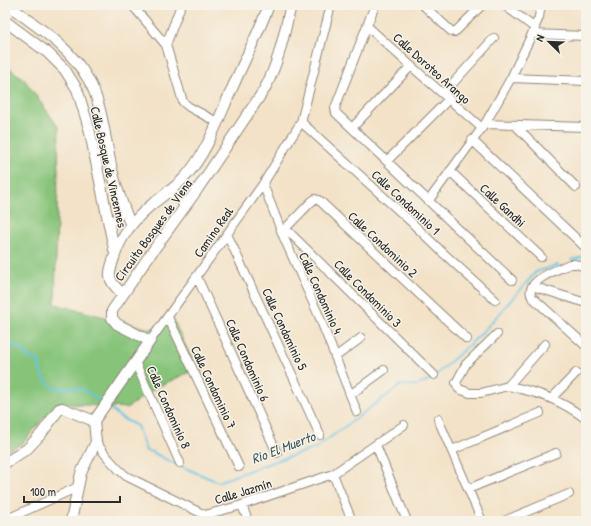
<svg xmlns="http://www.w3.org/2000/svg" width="591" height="526" viewBox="0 0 591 526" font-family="'Patrick Hand',sans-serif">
<rect width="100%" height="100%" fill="#f7f3e8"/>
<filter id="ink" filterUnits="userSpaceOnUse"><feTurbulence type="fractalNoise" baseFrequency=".025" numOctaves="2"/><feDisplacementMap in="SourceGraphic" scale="8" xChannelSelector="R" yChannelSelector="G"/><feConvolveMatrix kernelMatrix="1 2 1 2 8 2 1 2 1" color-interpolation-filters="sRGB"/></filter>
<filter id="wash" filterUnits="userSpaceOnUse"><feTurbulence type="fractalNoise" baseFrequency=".012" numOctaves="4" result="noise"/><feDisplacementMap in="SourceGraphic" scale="16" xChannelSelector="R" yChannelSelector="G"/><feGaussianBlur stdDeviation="0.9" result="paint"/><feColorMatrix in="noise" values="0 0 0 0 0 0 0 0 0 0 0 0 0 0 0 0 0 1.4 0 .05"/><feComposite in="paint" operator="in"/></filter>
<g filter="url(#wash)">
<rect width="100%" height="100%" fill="#f3e2c7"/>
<!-- green -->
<path fill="#87c47a" stroke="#597852" d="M 5,65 L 24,79 L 59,128 L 55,304 L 150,329 L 174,321 L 196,369 L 155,388 L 127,408 L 56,403 L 23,443 L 5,452 Z"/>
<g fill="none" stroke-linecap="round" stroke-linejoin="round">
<!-- stream -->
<path stroke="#67c5e5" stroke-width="2" d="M 572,260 L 586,256
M 5,342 L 21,349 L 30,359 L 39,360 C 40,376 43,380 55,389 C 78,386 84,388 102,402
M 437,374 L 481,334 L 536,272 L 558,265
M 107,406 L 120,417 L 137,426 L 146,451 L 152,452 L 171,462 L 218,482 L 273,462 L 316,448 L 401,385 C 416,386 421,386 433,377"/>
</g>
</g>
<g filter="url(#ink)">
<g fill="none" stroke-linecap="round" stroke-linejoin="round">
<!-- minor casing -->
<g stroke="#8f8679" stroke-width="10">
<path id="minor" d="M 132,5 L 166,45 L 183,102 L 189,107 L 217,122
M 375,5 L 335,108 L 336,113 L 512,280
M 423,5 L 451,31 L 454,32 L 457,30 L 482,5
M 504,5 L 535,28
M 367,26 L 411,66 L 482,128
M 532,34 L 586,36
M 166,45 L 181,5
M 511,78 L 586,81
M 443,94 L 494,38
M 301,122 L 408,219 L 441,251 L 495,300
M 485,124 L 586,127
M 516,126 L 576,187
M 352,128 L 411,66
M 472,140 L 584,246
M 387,161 L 449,99
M 450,171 L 541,257
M 263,184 L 284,238 L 319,316 L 357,412
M 429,200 L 485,124 L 511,78 L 532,34 L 539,17 L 541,5
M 108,224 L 125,211
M 286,229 L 434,375
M 282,232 L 311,202 L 315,199 L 320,201 L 467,339
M 227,234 L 320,435
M 586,267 L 575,264 L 570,264 C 559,269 523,281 532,297 L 586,346
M 197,277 L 277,453
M 532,286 L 586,303
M 168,317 L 239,467
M 497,334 L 466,364 L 456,383 L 459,389 L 470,393 L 481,393 L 508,386 L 545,344
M 150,341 L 263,184 L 301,122 L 331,5
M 335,357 L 361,338
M 135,362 L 180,463
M 508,386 C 538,392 561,400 586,419
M 350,395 L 384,370
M 552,398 L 576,373
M 438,419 L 482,521
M 96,442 C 105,455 114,466 126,476 L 205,515 L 242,505 L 333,474 L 404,425
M 376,445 L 407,521
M 452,450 L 540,413
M 333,474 L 352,521
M 468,489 L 556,453
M 242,505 L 248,521
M 5,520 L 78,487
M 504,521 L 569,494"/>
</g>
<!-- major casing -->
<g stroke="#8f8679" stroke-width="12">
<path id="major" d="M 8,5 C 38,27 70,47 88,79 C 102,102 105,139 111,165 C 115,186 123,206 131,226
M 5,21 L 48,53 L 65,70 L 77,89 L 89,128 L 115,254
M 168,191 L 181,199 L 185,207
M 123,294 C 106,280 108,275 115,255 C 121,236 136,218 150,206 C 162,196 175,188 185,177 C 207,153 218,120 231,91 C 243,63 258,34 269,5
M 5,463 L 27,449 L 42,433 L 59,409 L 62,408 L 94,421 L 150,341 L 117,324 L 112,318 L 112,311 L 147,259 L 197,190 L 264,90 C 279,63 284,34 291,5
M 71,521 L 81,473 L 96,442 L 94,421"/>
</g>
<!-- minor -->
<use href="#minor" stroke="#fff" stroke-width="8"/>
<!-- major -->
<use href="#major" stroke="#fff" stroke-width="10"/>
</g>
</g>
<g text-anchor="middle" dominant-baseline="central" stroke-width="3" stroke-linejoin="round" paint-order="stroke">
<!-- street labels -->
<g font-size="13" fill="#2b2b2b" stroke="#f7f3e8">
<text transform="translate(432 68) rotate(42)">Calle Doroteo Arango</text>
<text transform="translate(109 167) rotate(77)">Calle Bosque de Vincennes</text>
<text transform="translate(406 202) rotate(43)">Calle Condominio 1</text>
<text transform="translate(503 205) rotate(43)">Calle Gandhi</text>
<text transform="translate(153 230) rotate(-54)">Circuito Bosques de Viena</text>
<text transform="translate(213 232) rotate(-55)">Camino Real</text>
<text transform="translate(383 244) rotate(43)">Calle Condominio 2</text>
<text transform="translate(321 293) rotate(66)">Calle Condominio 4</text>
<text transform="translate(368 293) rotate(45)">Calle Condominio 3</text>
<text transform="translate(285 329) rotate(65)">Calle Condominio 5</text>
<text transform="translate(248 360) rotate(66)">Calle Condominio 6</text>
<text transform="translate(214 387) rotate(65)">Calle Condominio 7</text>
<text transform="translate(169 407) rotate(66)">Calle Condominio 8</text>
<text transform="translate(243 491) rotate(-17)">Calle Jazmín</text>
</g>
<!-- water labels -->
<g font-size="14" font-style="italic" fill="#3d5963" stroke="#f7f3e8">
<text transform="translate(283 447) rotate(-21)">Rio El Muerto</text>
</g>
</g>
<!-- margin -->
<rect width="591" height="526" fill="none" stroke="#f7f3e8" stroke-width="20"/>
<!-- north arrow -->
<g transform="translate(549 42) rotate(293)" stroke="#f7f3e8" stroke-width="3" paint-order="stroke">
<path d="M0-3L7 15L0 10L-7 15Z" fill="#2b2b2b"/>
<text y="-6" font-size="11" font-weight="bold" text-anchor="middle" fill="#2b2b2b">N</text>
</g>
<!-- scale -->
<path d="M24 496v6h96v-6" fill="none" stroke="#2b2b2b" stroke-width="2"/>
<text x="30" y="496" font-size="12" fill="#2b2b2b" stroke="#f7f3e8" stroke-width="3" paint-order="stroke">100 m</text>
</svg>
